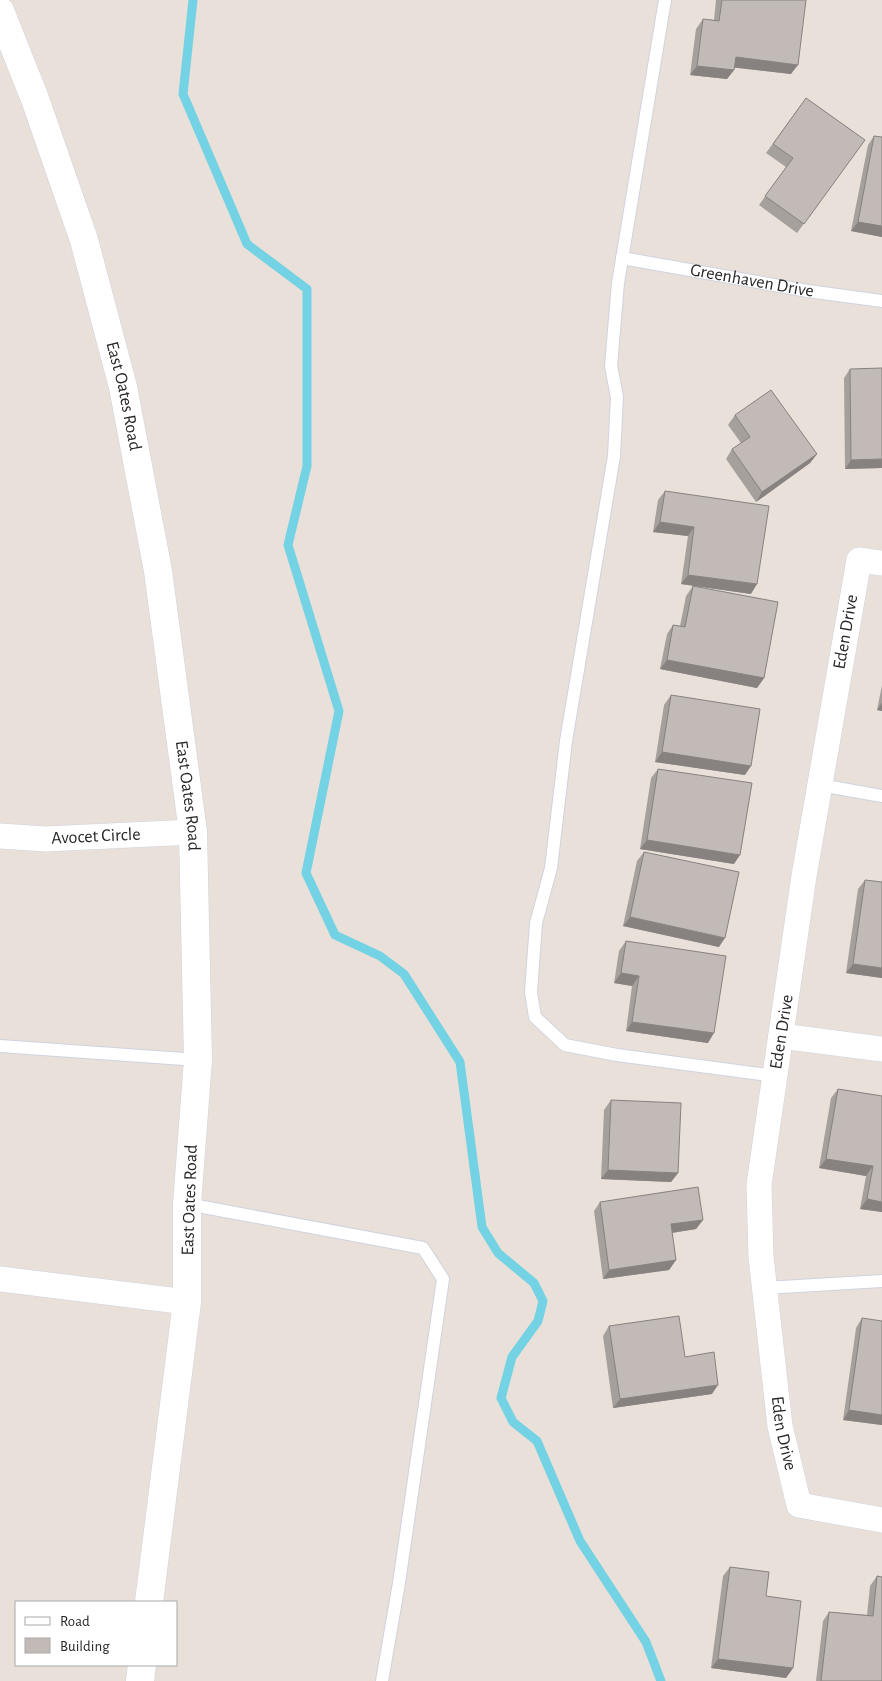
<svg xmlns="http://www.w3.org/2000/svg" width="882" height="1681" viewBox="0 0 882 1681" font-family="'Alegreya Sans',sans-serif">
<rect width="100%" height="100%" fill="#e9e0d9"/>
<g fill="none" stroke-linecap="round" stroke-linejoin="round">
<!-- stream -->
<path stroke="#73d2e4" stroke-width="9" d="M 193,0 L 183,94 L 247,244 L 307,289 L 307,466 L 288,545 L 339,711 L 306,873 L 335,935 L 380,956 L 404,974 L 460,1062 L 482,1227 L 498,1253 L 534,1283 L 543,1301 L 538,1321 L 512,1357 L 501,1398 L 513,1422 L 537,1441 L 580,1541 L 646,1642 L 661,1681"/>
<!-- service casing -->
<g stroke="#cfd3df" stroke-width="14">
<g id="service">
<path d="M 665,0 L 618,283 L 611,366 L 617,397 L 614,456 L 566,741 L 551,868 L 536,923 L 531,992 L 535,1017 L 565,1045 L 617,1055 L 775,1076"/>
<path id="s1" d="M 622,258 L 808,291 L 882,301"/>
<path d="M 820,785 L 882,796"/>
<path d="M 0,1046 L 198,1060"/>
<path d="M 187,1204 L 423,1248 L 443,1279 L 399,1583 L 382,1681"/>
<path d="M 765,1288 L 882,1281"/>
</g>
</g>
<!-- minor casing -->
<g stroke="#cfd3df" stroke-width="26">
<g id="minor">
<path id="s2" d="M 882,563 L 859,560 L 804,876 L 759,1185 L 761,1257 L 780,1426 L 799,1505 L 882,1520"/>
<path id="s3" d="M 0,836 L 46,839 L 193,832"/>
<path d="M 781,1036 L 882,1049"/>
<path d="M 0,1279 L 187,1302"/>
</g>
</g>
<!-- tertiary casing -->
<g stroke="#cfd3df" stroke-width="29">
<g id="tertiary">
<path id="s4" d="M 0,11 L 35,99 L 84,240 L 123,387 L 158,571 L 193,832 L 198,1060 L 187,1204 L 187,1302 L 149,1602"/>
<path d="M 140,1681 L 142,1665"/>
</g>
</g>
<!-- service -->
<use href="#service" stroke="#fff" stroke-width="12"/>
<!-- minor -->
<use href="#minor" stroke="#fff" stroke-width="25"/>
<!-- tertiary -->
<use href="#tertiary" stroke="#fff" stroke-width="28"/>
</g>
<!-- wall -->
<path fill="#a6a09d" d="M 716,0 L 806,0 L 791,74 L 734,67 L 734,70 L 727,79 L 690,75 L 696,29 L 703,19 L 714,20 Z
M 806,98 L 865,140 L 797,233 L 759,205 L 786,167 L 766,153 Z
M 874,136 L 882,237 L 851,231 L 868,145 Z
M 850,369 L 882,468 L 845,469 L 844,378 Z
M 735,415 L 817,454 L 810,463 L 756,502 L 726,459 L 732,449 L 741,443 L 728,425 Z
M 665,491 L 751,594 L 681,584 L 688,536 L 653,532 L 658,500 Z
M 693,586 L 764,678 L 757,688 L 660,669 L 667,634 L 673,625 L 680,626 L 686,596 Z
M 882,685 L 882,711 L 877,710 Z
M 671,695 L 745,775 L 655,762 L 664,705 Z
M 658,769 L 734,864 L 640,849 L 651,778 Z
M 644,852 L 719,947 L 623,926 L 637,861 Z
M 865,880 L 882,978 L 846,973 L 858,889 Z
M 626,941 L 708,1043 L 626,1031 L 632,986 L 614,983 L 619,951 Z
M 838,1089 L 882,1096 L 882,1212 L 860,1209 L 866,1176 L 819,1168 L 831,1098 Z
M 611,1100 L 678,1173 L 671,1182 L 601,1179 L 604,1110 Z
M 600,1202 L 703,1220 L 696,1229 L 672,1233 L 676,1260 L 669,1270 L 603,1279 L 594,1211 Z
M 862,1318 L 882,1425 L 843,1420 L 856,1328 Z
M 609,1326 L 685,1357 L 712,1394 L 613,1408 L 603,1336 Z
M 730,1567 L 766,1596 L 793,1668 L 786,1678 L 711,1668 L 723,1576 Z
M 877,1576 L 882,1681 L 816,1681 L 823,1621 L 829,1612 L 867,1615 L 870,1586 Z"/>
<!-- shaded-wall -->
<path fill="#87827f" d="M 736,57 L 798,65 L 791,74 L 729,67 Z
M 697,66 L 734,70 L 727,79 L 690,75 Z
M 858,222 L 882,226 L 882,237 L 851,231 Z
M 817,454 L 810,463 L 756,502 L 762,492 Z
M 882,459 L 882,468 L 845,469 L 851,460 Z
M 660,522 L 694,527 L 688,536 L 653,532 Z
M 688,575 L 757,584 L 751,594 L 681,584 Z
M 667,660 L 764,678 L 757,688 L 660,669 Z
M 882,703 L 882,711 L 877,710 Z
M 662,752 L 751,766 L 745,775 L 655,762 Z
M 647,840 L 740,855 L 734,864 L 640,849 Z
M 630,917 L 725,938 L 719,947 L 623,926 Z
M 853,964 L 882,968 L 882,978 L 846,973 Z
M 621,973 L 639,976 L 632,986 L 614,983 Z
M 632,1022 L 714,1033 L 708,1043 L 626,1031 Z
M 826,1159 L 873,1166 L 866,1176 L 819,1168 Z
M 608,1170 L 678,1173 L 671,1182 L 601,1179 Z
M 867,1199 L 882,1202 L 882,1212 L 860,1209 Z
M 703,1220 L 696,1229 L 664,1234 L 671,1224 Z
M 676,1260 L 669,1270 L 603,1279 L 609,1270 Z
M 718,1385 L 712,1394 L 613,1408 L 620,1399 Z
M 849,1410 L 882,1415 L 882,1425 L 843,1420 Z
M 718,1659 L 793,1668 L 786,1678 L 711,1668 Z"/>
<!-- building -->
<path fill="#c1bab6" stroke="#87827f" d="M 722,0 L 806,0 L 798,65 L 736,57 L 734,70 L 697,66 L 703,19 L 719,21 Z
M 806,98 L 865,140 L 804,224 L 765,196 L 793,158 L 773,144 Z
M 874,136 L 882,137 L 882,226 L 858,222 Z
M 882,368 L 882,459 L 851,460 L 850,369 Z
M 771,390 L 817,454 L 762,492 L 732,449 L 750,437 L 735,415 Z
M 665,491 L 769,506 L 757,584 L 688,575 L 694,527 L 660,522 Z
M 693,586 L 778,602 L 764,678 L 667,660 L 673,625 L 685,627 Z
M 671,695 L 760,709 L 751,766 L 662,752 Z
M 658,769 L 752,783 L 740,855 L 647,840 Z
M 644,852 L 739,872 L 725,938 L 630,917 Z
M 865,880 L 882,882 L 882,968 L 853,964 Z
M 626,941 L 726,956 L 714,1033 L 632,1022 L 639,976 L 621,973 Z
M 838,1089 L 882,1096 L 882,1202 L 867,1199 L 873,1166 L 826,1159 Z
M 611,1100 L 681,1103 L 678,1173 L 608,1170 Z
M 698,1187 L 703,1220 L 671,1224 L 676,1260 L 609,1270 L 600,1202 Z
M 679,1316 L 685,1357 L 714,1352 L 718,1385 L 620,1399 L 609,1326 Z
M 862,1318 L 882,1321 L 882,1415 L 849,1410 Z
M 730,1567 L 769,1572 L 766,1596 L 801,1601 L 793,1668 L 718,1659 Z
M 877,1576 L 882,1577 L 882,1681 L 821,1681 L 829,1612 L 873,1616 Z"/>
<g text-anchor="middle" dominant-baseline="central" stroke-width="4" stroke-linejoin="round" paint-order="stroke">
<!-- street labels -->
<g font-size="18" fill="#272727" stroke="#fff">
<text stroke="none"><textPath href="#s1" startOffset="132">Greenhaven Drive</textPath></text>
<text stroke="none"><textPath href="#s4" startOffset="405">East Oates Road</textPath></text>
<text transform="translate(846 632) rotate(-80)">Eden Drive</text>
<text stroke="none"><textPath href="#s4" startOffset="810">East Oates Road</textPath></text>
<text stroke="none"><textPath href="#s3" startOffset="96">Avocet Circle</textPath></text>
<text transform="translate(782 1032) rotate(-81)">Eden Drive</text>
<text transform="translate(190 1200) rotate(-88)">East Oates Road</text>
<text stroke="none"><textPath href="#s2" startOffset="906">Eden Drive</textPath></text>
</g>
</g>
<!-- legend -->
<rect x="15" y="1601" width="162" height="65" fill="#ffffff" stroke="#a9a9a9"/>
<rect x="25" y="1617" width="25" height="8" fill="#ffffff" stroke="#a9a9a9"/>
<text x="60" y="1626" font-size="15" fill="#272727">Road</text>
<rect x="25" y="1638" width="25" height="15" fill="#c1bab6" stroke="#a9a9a9"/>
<text x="60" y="1651" font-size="15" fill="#272727">Building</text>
</svg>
